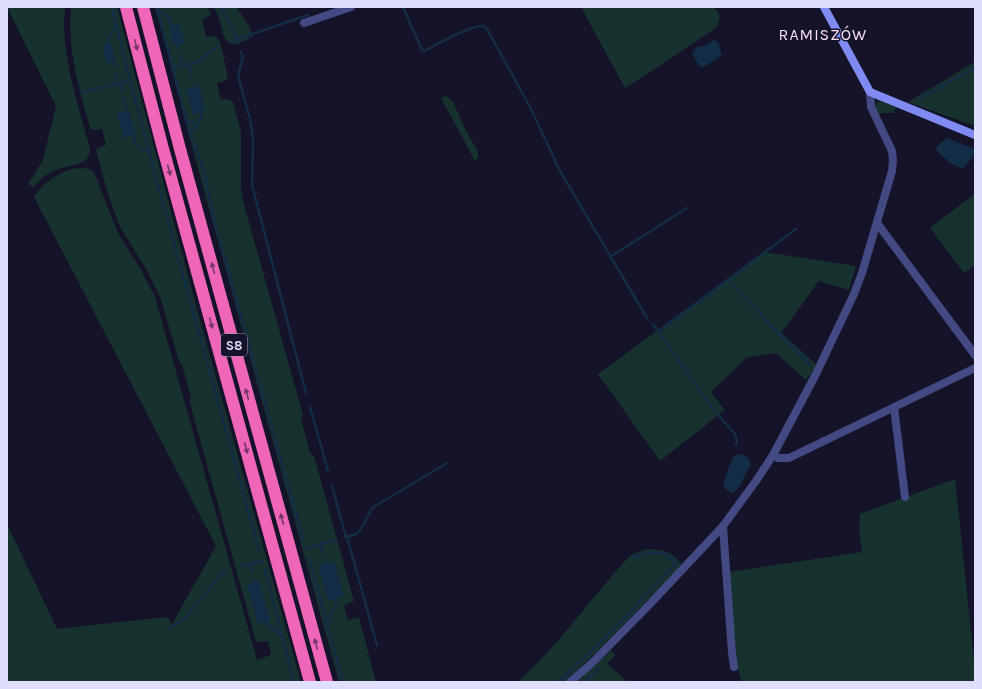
<svg xmlns="http://www.w3.org/2000/svg" width="982" height="689" viewBox="0 0 982 689" font-family="Karla,sans-serif">
<rect width="100%" height="100%" fill="#151329"/>
<!-- green -->
<path fill="#17322e" d="M 7,7 L 65,7 C 60,55 78,103 90,149 C 91,167 65,165 53,171 C 46,174 39,181 34,187 L 28,184 L 43,160 L 56,106 Z
M 71,7 L 117,7 L 196,306 L 301,682 L 7,682 L 7,524 L 57,629 L 167,617 L 172,624 L 216,546 L 34,197 C 44,180 76,159 94,172 L 113,221 L 119,235 L 140,268 L 155,297 L 257,660 L 271,655 L 268,641 L 261,642 L 256,641 L 194,418 L 190,402 L 191,397 L 183,368 L 178,358 L 161,299 L 146,269 L 119,225 L 107,191 L 96,150 L 98,148 L 106,145 L 102,129 L 92,130 L 90,128 C 79,88 67,49 71,7 Z
M 155,7 L 207,7 L 211,13 L 210,16 L 202,19 L 206,37 L 216,36 L 220,42 L 228,77 L 225,81 L 217,83 L 221,100 L 227,99 L 233,102 L 241,132 L 241,189 L 243,201 L 303,415 L 301,419 L 310,453 L 314,456 L 354,601 L 344,605 L 348,620 L 359,617 L 376,682 L 339,682 L 205,194 Z
M 214,7 L 236,7 L 249,26 L 253,37 C 247,39 241,43 235,44 C 223,45 223,29 220,22 C 219,17 216,12 214,7 Z
M 581,7 L 714,7 L 720,16 L 717,27 L 658,67 L 625,88 Z
M 975,62 L 975,126 L 908,102 Z
M 445,96 L 449,98 L 453,102 L 465,129 L 478,152 L 478,158 L 475,161 L 441,98 Z
M 880,100 L 896,106 L 894,113 L 883,113 L 878,115 L 875,105 Z
M 973,195 L 975,196 L 975,265 L 964,273 L 930,228 Z
M 764,252 L 856,266 L 849,290 L 819,281 L 781,333 L 817,365 L 806,380 L 776,353 L 747,357 L 711,392 L 725,410 L 660,461 L 598,374 Z
M 955,479 L 975,669 L 975,682 L 742,682 L 734,655 L 728,572 L 862,552 L 859,528 L 860,514 Z
M 646,549 C 660,549 673,551 681,564 L 679,568 L 601,648 L 564,682 L 518,682 C 560,644 591,597 630,556 L 638,552 Z
M 611,650 L 615,655 L 607,664 L 628,682 L 577,682 Z"/>
<!-- water -->
<path fill="#132d47" d="M 179,24 L 185,43 L 174,46 L 169,27 Z
M 714,40 L 718,43 L 722,55 L 704,67 L 699,66 L 692,54 C 698,43 702,48 708,44 C 710,42 712,41 714,40 Z
M 111,43 L 116,61 L 107,63 L 102,46 Z
M 199,86 L 206,111 L 193,115 L 186,89 Z
M 128,110 L 136,134 L 124,138 L 117,113 Z
M 947,138 L 972,148 L 975,150 L 975,155 L 963,168 C 953,167 943,157 936,150 L 937,146 Z
M 740,454 C 745,455 750,458 751,464 L 739,487 L 733,493 L 726,490 L 723,485 L 729,467 L 734,456 Z
M 334,561 L 344,596 L 328,601 L 318,566 Z
M 259,581 L 270,620 L 258,624 L 247,585 Z"/>
<g fill="none" stroke-linecap="round" stroke-linejoin="round">
<!-- stream -->
<path stroke="#132d47" stroke-width="2.5" d="M 112,7 L 129,77 L 131,80 L 131,84 L 161,196 L 259,550
M 157,7 L 190,134 L 202,164 L 215,223 L 303,539
M 221,7 L 237,39
M 403,7 L 422,50 L 424,51 C 438,44 470,25 484,26 L 487,29 L 531,109 L 560,171 L 647,318
M 157,9 L 168,17 L 172,26
M 232,41 L 308,15
M 109,44 L 108,39 L 116,24
M 177,45 L 178,49
M 241,52 L 243,57 L 238,76 L 250,119 L 253,141 L 252,185 L 306,393
M 180,56 L 183,66
M 113,61 L 114,66
M 189,64 L 192,75
M 172,69 L 197,62 L 218,46
M 116,73 L 118,84
M 120,83 L 122,90
M 194,84 L 195,87
M 83,92 L 131,80
M 124,98 L 126,110
M 919,99 L 975,68
M 188,120 L 197,124
M 191,134 L 202,115 L 201,113
M 133,135 L 135,144 L 149,153
M 610,257 L 687,208
M 727,280 L 810,365
M 653,324 L 712,408 L 735,434 L 737,441 L 736,445
M 659,331 L 796,229
M 310,407 L 328,471
M 332,486 L 346,537
M 345,537 L 356,534 L 361,529 L 372,508 L 447,463
M 347,537 L 377,645
M 321,545 L 323,553
M 305,549 L 335,540
M 309,558 L 343,682
M 325,560 L 327,564
M 250,564 L 252,572
M 240,566 L 262,561
M 265,570 L 294,682
M 254,580 L 255,583
M 266,621 L 268,625 L 281,635
M 327,624 L 337,602 L 336,599
M 169,629 L 187,616 L 223,572 L 227,571
M 559,682 L 612,631 L 676,564 C 666,548 647,552 633,558
M 585,682 L 600,668"/>
<!-- street -->
<path stroke="#434983" stroke-width="8" d="M 304,23 L 351,7
M 877,223 L 975,355
M 894,407 L 905,497
M 773,455 L 778,458 L 789,458 L 975,368
M 723,526 L 732,653 L 734,667
M 570,682 L 591,664 L 650,604 L 723,526 L 756,481 L 773,455 L 815,376 L 854,294 L 862,273 L 892,171 L 893,160 L 892,151 L 871,107 L 870,92"/>
<!-- secondary -->
<path stroke="#7f8af2" stroke-width="8" d="M 824,7 L 870,92 L 975,135"/>
<!-- highway -->
<path stroke="#ef66b8" stroke-width="12" d="M 126,7 L 162,145 L 310,682
M 143,7 L 180,149 L 327,682"/>
</g>
<!-- one-way arrows -->
<defs><path id="oneway-solid" d="M-6-.8H1V-3.2L6.5 0L1 3.2V.8H-6Z"/></defs>
<g fill="#773869">
<use href="#oneway-solid" transform="translate(136 45) rotate(76)"/>
<use href="#oneway-solid" transform="translate(169 170) rotate(75)"/>
<use href="#oneway-solid" transform="translate(213 268) rotate(-105)"/>
<use href="#oneway-solid" transform="translate(211 323) rotate(75)"/>
<use href="#oneway-solid" transform="translate(247 394) rotate(-105)"/>
<use href="#oneway-solid" transform="translate(246 448) rotate(75)"/>
<use href="#oneway-solid" transform="translate(282 519) rotate(-105)"/>
<use href="#oneway-solid" transform="translate(316 644) rotate(-105)"/>
</g>
<g text-anchor="middle" dominant-baseline="central" stroke-width="3" stroke-linejoin="round" paint-order="stroke">
<!-- shield labels -->
<rect fill="#151329" stroke="#a2a2bd" stroke-width="1" x="221" y="334" width="26" height="22" rx="3"/>
<g font-size="13" font-weight="bold" fill="#dfdffc">
<text x="234" y="345">S8</text>
</g>
<!-- quarter labels -->
<g font-size="16" letter-spacing="1" fill="#fce0f5" stroke="#151329">
<text x="823" y="34">RAMISZÓW</text>
</g>
</g>
<!-- border -->
<rect width="982" height="689" fill="none" stroke="#dfdffc" stroke-width="16"/>
</svg>
